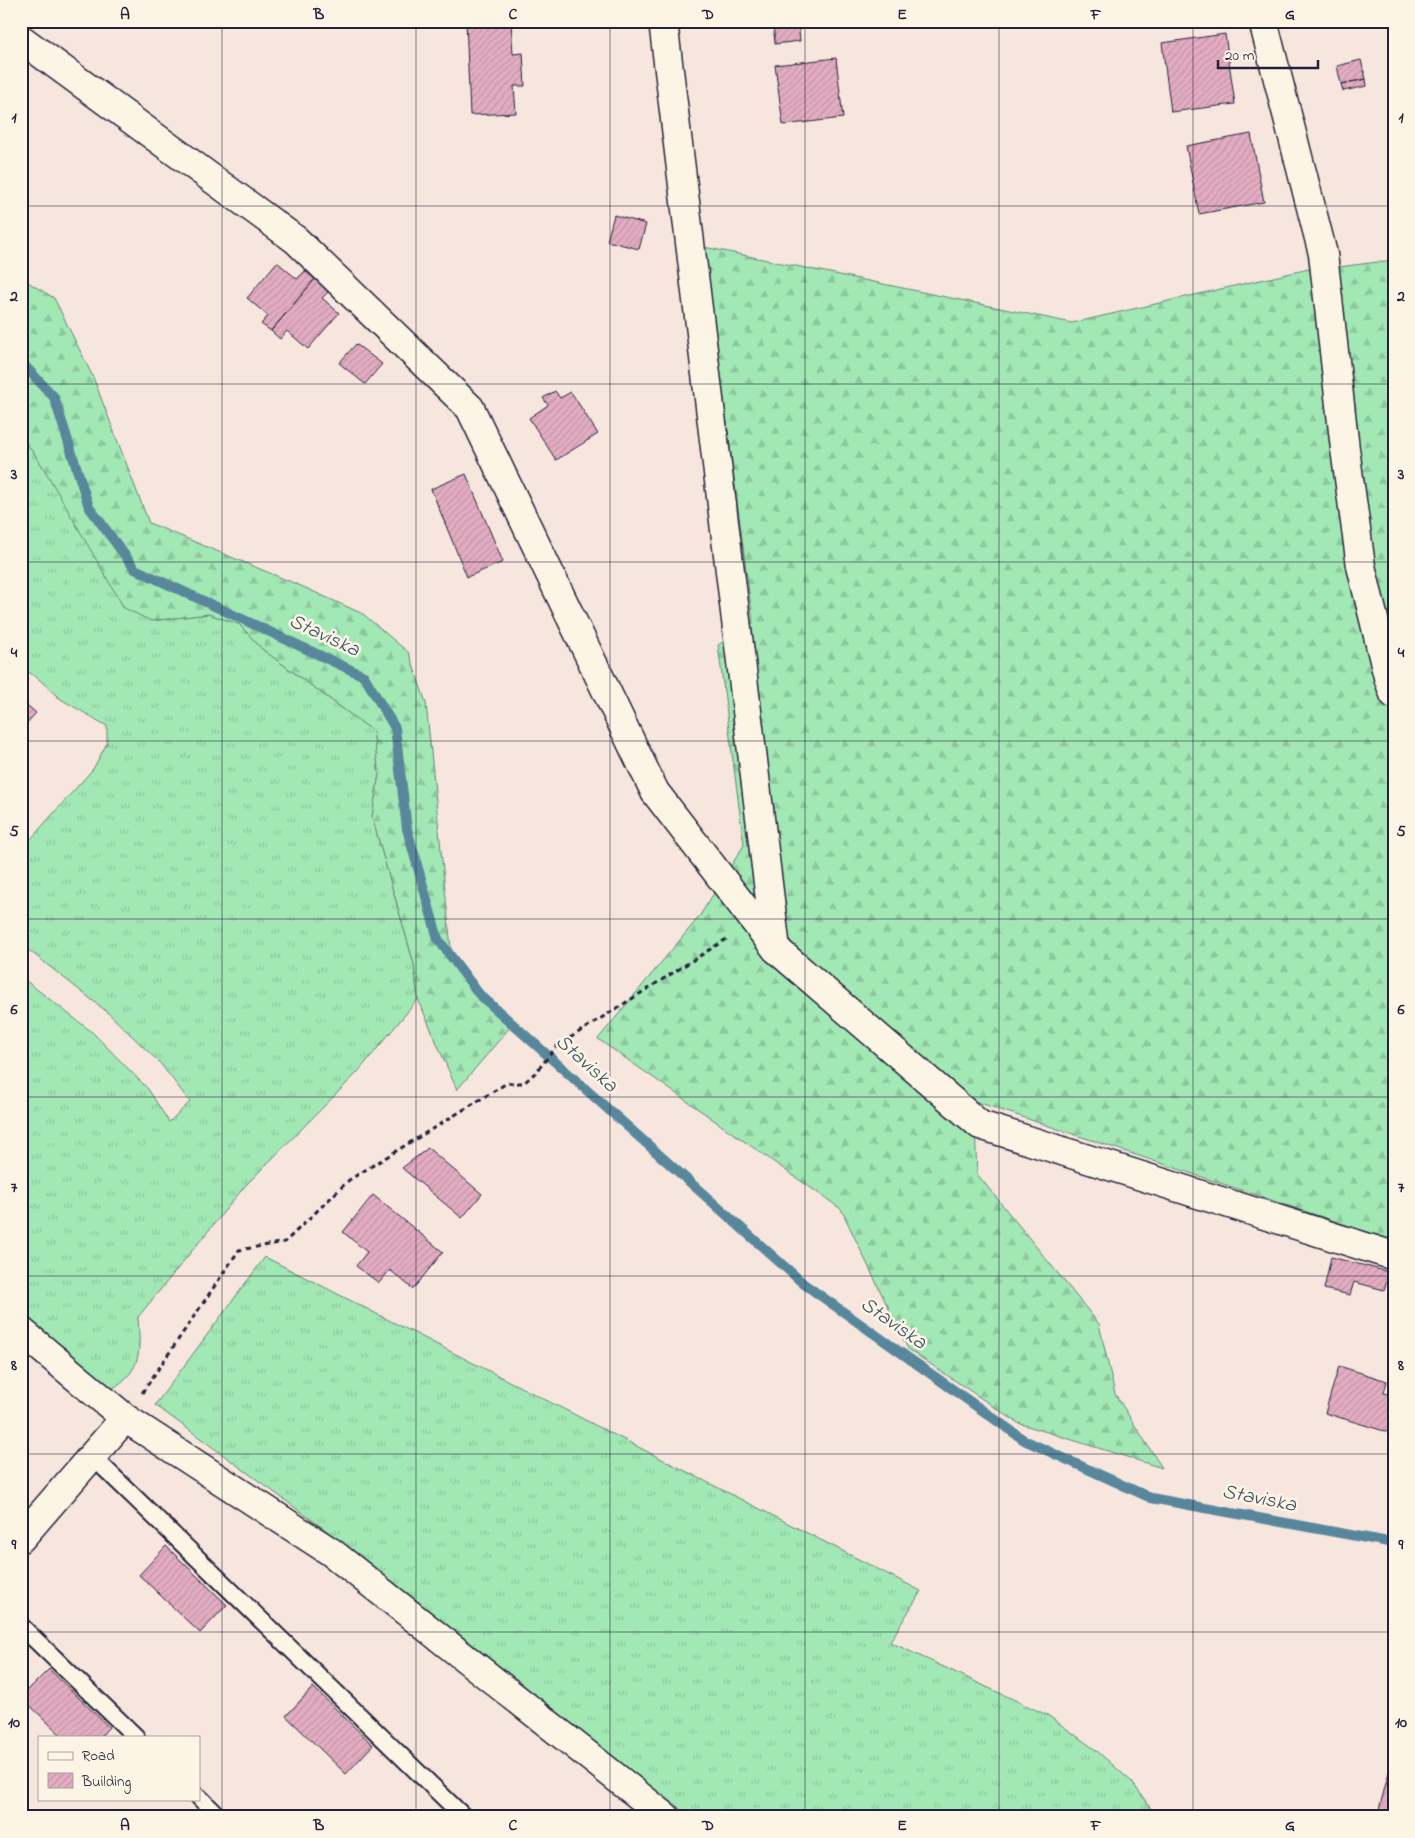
<svg xmlns="http://www.w3.org/2000/svg" width="1415" height="1838" viewBox="0 0 1415 1838" font-family="'Indie Flower',sans-serif">
<defs>
<pattern id="grass-tufts" width="24" height="20" patternUnits="userSpaceOnUse" patternTransform="scale(1.25)"><rect width="24" height="20" fill="#a2e8b5"/><path d="M3 7l-1-3M5 7V3M7 7l1-3M15 17l-1-3M17 17v-4M19 17l1-3" fill="none" stroke="#8bc79d"/></pattern>
<pattern id="forest-firs" width="22" height="20" patternUnits="userSpaceOnUse" patternTransform="scale(1.25)"><rect width="22" height="20" fill="#a2e8b5"/><path d="M5 1l3.5 6h-7zM16 11l3.5 6h-7z" fill="#8bc79d"/></pattern>
<pattern id="building-hatch" width="6" height="6" patternUnits="userSpaceOnUse" patternTransform="scale(1.25)"><rect width="6" height="6" fill="#e3acc1"/><path d="M-1 1l2-2M0 6l6-6M5 7l2-2" fill="none" stroke="#c294a7"/></pattern>
</defs>
<rect width="100%" height="100%" fill="#f7e6de"/>
<filter id="ink" filterUnits="userSpaceOnUse"><feTurbulence type="fractalNoise" baseFrequency=".02" numOctaves="2"/><feDisplacementMap in="SourceGraphic" scale="10" xChannelSelector="R" yChannelSelector="G"/><feConvolveMatrix kernelMatrix="1 2 1 2 8 2 1 2 1" color-interpolation-filters="sRGB"/></filter>
<g filter="url(#ink)">
<!-- grass -->
<path fill="url(#grass-tufts)" stroke="#628578" d="M 21,435 L 151,621 L 208,614 L 239,624 L 262,649 L 373,731 L 379,774 L 372,817 L 414,964 L 418,999 L 357,1073 L 245,1186 L 138,1317 C 140,1351 143,1369 112,1389 L 21,1322 L 21,977 L 92,1032 L 148,1089 L 169,1122 L 190,1102 L 160,1063 L 106,1011 L 21,944 L 21,850 L 93,769 L 107,743 L 107,726 L 59,698 L 40,680 L 21,667 Z
M 265,1257 L 921,1591 L 890,1642 L 1049,1716 L 1097,1751 L 1132,1782 L 1157,1817 L 690,1817 L 338,1539 L 155,1405 Z"/>
<!-- forest -->
<path fill="url(#forest-firs)" stroke="#628578" d="M 704,247 L 1072,323 L 1313,268 L 1338,267 L 1394,260 L 1394,1241 L 974,1101 L 977,1174 L 1099,1324 L 1115,1394 L 1162,1468 L 1018,1423 L 908,1349 L 841,1209 L 598,1039 L 699,917 L 744,845 L 718,645 L 753,623 Z
M 21,278 L 54,298 L 93,377 L 149,523 L 301,586 L 363,614 L 409,653 L 426,703 L 452,958 L 511,1026 L 457,1090 L 418,999 L 414,964 L 372,817 L 379,774 L 373,731 L 262,649 L 239,624 L 208,614 L 151,621 L 124,608 L 43,467 L 21,435 Z"/>
<g fill="none" stroke-linecap="round" stroke-linejoin="round">
<!-- stream -->
<path stroke="#59879c" stroke-width="10" d="M 21,362 L 54,397 L 89,507 L 135,569 L 364,676 L 395,728 L 407,829 L 438,939 L 479,994 L 804,1284 L 1024,1440 L 1151,1498 L 1394,1543"/>
</g>
<!-- building -->
<path fill="url(#building-hatch)" stroke="#22223b" d="M 466,21 L 511,21 L 513,54 L 523,53 L 525,86 L 514,86 L 516,113 L 470,115 Z
M 798,21 L 800,41 L 775,44 L 773,22 Z
M 1225,34 L 1235,104 L 1171,112 L 1162,43 Z
M 836,58 L 843,118 L 783,125 L 775,65 Z
M 1361,60 L 1366,79 L 1341,84 L 1337,66 Z
M 1366,79 L 1367,86 L 1343,91 L 1341,84 Z
M 1251,134 L 1264,202 L 1199,214 L 1186,146 Z
M 614,215 L 646,224 L 639,249 L 607,241 Z
M 277,262 L 297,279 L 305,271 L 315,279 L 271,331 L 261,324 L 268,316 L 247,298 Z
M 315,279 L 328,292 L 322,298 L 339,313 L 308,349 L 287,331 L 280,339 L 271,331 Z
M 356,344 L 382,364 L 365,384 L 339,363 Z
M 555,391 L 560,398 L 571,392 L 598,434 L 556,460 L 529,418 L 548,405 L 543,398 Z
M 466,474 L 503,562 L 467,577 L 431,489 Z
M 21,700 L 36,713 L 21,729 Z
M 428,1148 L 482,1194 L 462,1218 L 402,1168 Z
M 373,1195 L 443,1252 L 413,1289 L 390,1270 L 379,1283 L 356,1266 L 367,1252 L 343,1232 Z
M 1331,1257 L 1389,1272 L 1384,1290 L 1354,1282 L 1350,1295 L 1324,1289 Z
M 1339,1366 L 1387,1381 L 1384,1393 L 1394,1396 L 1394,1434 L 1325,1413 Z
M 166,1546 L 227,1605 L 200,1633 L 139,1575 Z
M 49,1669 L 109,1727 L 100,1737 L 63,1737 L 21,1697 Z
M 313,1687 L 373,1745 L 346,1774 L 286,1716 Z
M 1389,1772 L 1394,1773 L 1394,1817 L 1377,1817 Z"/>
<g fill="none" stroke-linecap="round" stroke-linejoin="round">
<!-- service casing -->
<g stroke="#22223b" stroke-width="20">
<path id="service" d="M 92,1456 L 464,1817
M 21,1626 L 136,1737
M 199,1797 L 219,1817"/>
</g>
<!-- minor casing -->
<g stroke="#22223b" stroke-width="31">
<path id="minor" d="M 663,21 L 776,949
M 1263,21 L 1323,254 L 1345,449 L 1361,566 L 1388,677 L 1394,694
M 21,39 L 296,240 L 470,408 L 655,792 L 776,949 L 980,1125 L 1394,1256
M 21,1331 L 125,1418
M 21,1538 L 125,1418 L 331,1552 L 666,1817"/>
</g>
<!-- path -->
<path stroke="#22223b" stroke-width="3" stroke-dasharray="5 4" stroke-linecap="butt" d="M 142,1393 L 239,1250 L 285,1242 L 349,1180 L 507,1083 L 524,1083 L 536,1072 L 557,1046 L 728,938"/>
<!-- service -->
<use href="#service" stroke="#fcf5e5" stroke-width="16"/>
<!-- minor -->
<use href="#minor" stroke="#fcf5e5" stroke-width="28"/>
</g>
</g>
<!-- grid -->
<path fill="none" stroke="#22223b" stroke-width="1" stroke-opacity="0.55" d="M 222,21 L 222,1817M 416,21 L 416,1817M 610,21 L 610,1817M 805,21 L 805,1817M 999,21 L 999,1817M 1193,21 L 1193,1817M 21,206 L 1394,206M 21,384 L 1394,384M 21,562 L 1394,562M 21,741 L 1394,741M 21,919 L 1394,919M 21,1097 L 1394,1097M 21,1276 L 1394,1276M 21,1454 L 1394,1454M 21,1632 L 1394,1632"/>
<g text-anchor="middle" dominant-baseline="central" stroke-width="5" stroke-linejoin="round" paint-order="stroke">
<!-- water labels -->
<g font-size="21" font-style="italic" fill="#3e546c" stroke="#fcf5e5">
<text transform="translate(324 636) rotate(25)">Staviska</text>
<text transform="translate(586 1064) rotate(42)">Staviska</text>
<text transform="translate(893 1324) rotate(35)">Staviska</text>
<text transform="translate(1259 1499) rotate(11)">Staviska</text>
</g>
</g>
<!-- margin -->
<rect width="1415" height="1838" fill="none" stroke="#fcf5e5" stroke-width="55"/>
<!-- legend -->
<rect x="38" y="1736" width="162" height="65" fill="#fcf5e5" stroke="#a5a1a1"/>
<rect x="48" y="1752" width="25" height="8" fill="#fcf5e5" stroke="#a5a1a1"/>
<text x="82" y="1760" font-size="15" fill="#22223b">Road</text>
<rect x="48" y="1773" width="25" height="15" fill="url(#building-hatch)" stroke="#a5a1a1"/>
<text x="82" y="1786" font-size="15" fill="#22223b">Building</text>
<!-- scale -->
<path d="M1218 60v8h100v-8" fill="none" stroke="#22223b" stroke-width="2.5"/>
<text x="1225" y="60" font-size="15" fill="#22223b" stroke="#fcf5e5" stroke-width="4" paint-order="stroke">20 m</text>
<rect x="28" y="28" width="1360" height="1782" fill="none" stroke="#22223b" stroke-width="2"/>
<g font-size="16" text-anchor="middle" font-weight="bold" fill="#22223b">
<text x="125" y="19">A</text>
<text x="319" y="19">B</text>
<text x="513" y="19">C</text>
<text x="708" y="19">D</text>
<text x="902" y="19">E</text>
<text x="1096" y="19">F</text>
<text x="1290" y="19">G</text>
<text x="14" y="122">1</text>
<text x="1401" y="122">1</text>
<text x="14" y="301">2</text>
<text x="1401" y="301">2</text>
<text x="14" y="479">3</text>
<text x="1401" y="479">3</text>
<text x="14" y="657">4</text>
<text x="1401" y="657">4</text>
<text x="14" y="836">5</text>
<text x="1401" y="836">5</text>
<text x="14" y="1014">6</text>
<text x="1401" y="1014">6</text>
<text x="14" y="1192">7</text>
<text x="1401" y="1192">7</text>
<text x="14" y="1370">8</text>
<text x="1401" y="1370">8</text>
<text x="14" y="1549">9</text>
<text x="1401" y="1549">9</text>
<text x="14" y="1727">10</text>
<text x="1401" y="1727">10</text>
<text x="125" y="1830">A</text>
<text x="319" y="1830">B</text>
<text x="513" y="1830">C</text>
<text x="708" y="1830">D</text>
<text x="902" y="1830">E</text>
<text x="1096" y="1830">F</text>
<text x="1290" y="1830">G</text>
</g>
</svg>
